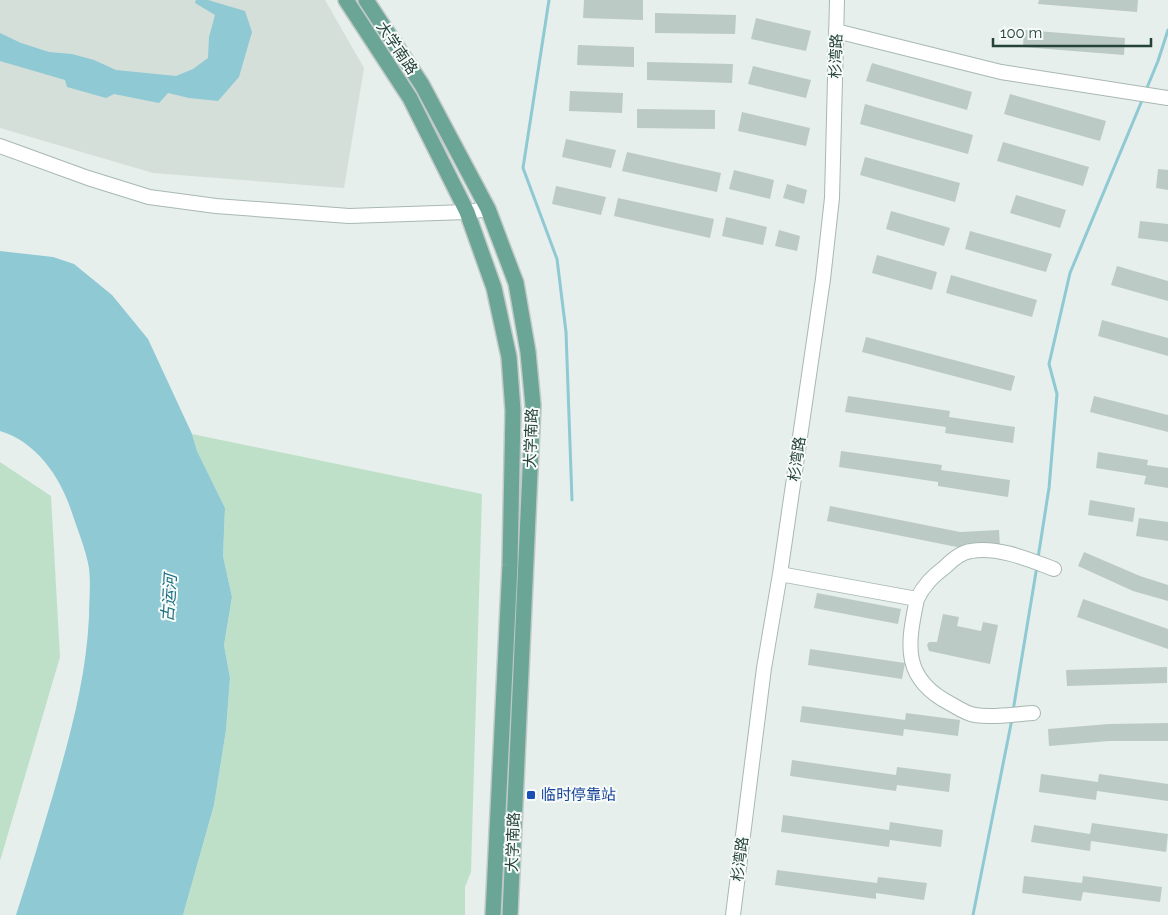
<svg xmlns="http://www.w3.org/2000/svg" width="1168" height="915" viewBox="0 0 1168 915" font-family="Raleway,'Noto Sans SC',sans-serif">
<rect width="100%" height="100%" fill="#e6efeb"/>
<!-- built -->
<path fill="#d4dfda" d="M 0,0 L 325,0 L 364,68 L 344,188 L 153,173 L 0,128 Z"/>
<!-- green -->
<path fill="#bfe0c8" d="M 192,434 L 482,494 L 471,872 L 465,887 L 465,915 L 183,915 L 214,805 L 226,730 L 230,678 L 224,645 L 232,597 L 223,556 L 225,508 L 197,451 Z
M 0,462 L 51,496 L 60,657 L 0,861 Z"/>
<!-- water -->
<path fill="#8ec9d4" d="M 196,0 L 208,0 L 245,11 L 252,32 L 239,77 L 218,101 L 189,98 L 168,93 L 159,103 L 114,94 L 106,98 L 67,87 L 65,80 L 0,61 L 0,33 L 21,43 L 49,52 L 72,54 L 94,60 L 116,70 L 176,76 L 193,69 L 208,58 L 209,37 L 215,15 L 195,3 Z
M 0,251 L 53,257 L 74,264 L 112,295 L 148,339 L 192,434 L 197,451 L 225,508 L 223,556 L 232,597 L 224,645 L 230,678 L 226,730 L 214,805 L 183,915 L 16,915 C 29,875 41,835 53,795 C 70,736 86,679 89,617 C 89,601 91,584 89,568 C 86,550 78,531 72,513 C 61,478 37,442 0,431 Z"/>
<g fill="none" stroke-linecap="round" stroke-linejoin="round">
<!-- stream -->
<path stroke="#8ec9d4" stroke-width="3" d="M 549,0 L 523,168 L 557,259 L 566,332 L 572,500
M 1146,90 L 1158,61 L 1168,30
M 1038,558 L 1049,488 L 1057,394 L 1049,364 L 1070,273 L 1143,98
M 1013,711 L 1037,566
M 973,915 L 1012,719"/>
</g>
<!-- building -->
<path fill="#bbcac4" d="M 584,0 L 643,0 L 643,20 L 583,18 Z
M 1039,0 L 1138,0 L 1137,12 L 1038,4 Z
M 655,13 L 736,15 L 735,34 L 655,33 Z
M 756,18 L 811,31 L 806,51 L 751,39 Z
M 1024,30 L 1125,38 L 1124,55 L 1023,47 Z
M 578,45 L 634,47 L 634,67 L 577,65 Z
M 647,62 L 733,64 L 732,83 L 647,80 Z
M 872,63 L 972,92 L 967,110 L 866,81 Z
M 753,66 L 811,80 L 806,98 L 748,84 Z
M 570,91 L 623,93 L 622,113 L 569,111 Z
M 1010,94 L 1106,121 L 1100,141 L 1004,114 Z
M 865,104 L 973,135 L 968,154 L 860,124 Z
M 637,109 L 715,110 L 715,129 L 637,128 Z
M 742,112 L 810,128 L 806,146 L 738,131 Z
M 566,139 L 616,150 L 611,168 L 562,157 Z
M 1003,142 L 1089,167 L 1083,186 L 997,161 Z
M 627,152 L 721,173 L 717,192 L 622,171 Z
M 865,157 L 960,183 L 955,202 L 860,175 Z
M 1158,169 L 1168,170 L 1168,190 L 1156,188 Z
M 734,170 L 774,180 L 770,199 L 729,189 Z
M 787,184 L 807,190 L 804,204 L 783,198 Z
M 556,186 L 606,197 L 601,215 L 552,204 Z
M 1016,195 L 1066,210 L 1060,228 L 1010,213 Z
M 618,198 L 714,219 L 710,238 L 614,216 Z
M 891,211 L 950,228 L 944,246 L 886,229 Z
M 726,217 L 767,227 L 763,245 L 722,236 Z
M 1140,221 L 1168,224 L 1168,242 L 1138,238 Z
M 779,230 L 800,236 L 797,251 L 775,246 Z
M 970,231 L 1052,254 L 1046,272 L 965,249 Z
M 877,255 L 937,272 L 932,290 L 872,273 Z
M 1117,266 L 1168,281 L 1168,301 L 1111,285 Z
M 951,275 L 1037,300 L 1032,317 L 946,293 Z
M 1102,320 L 1168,338 L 1168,356 L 1098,336 Z
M 866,337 L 1015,376 L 1011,391 L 862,352 Z
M 848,396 L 950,411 L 949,417 L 1015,427 L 1013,443 L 945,433 L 946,427 L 845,412 Z
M 1094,396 L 1168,415 L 1168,432 L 1090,412 Z
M 841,451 L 942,465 L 941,470 L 1010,480 L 1008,497 L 938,486 L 938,482 L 839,467 Z
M 1098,452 L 1148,460 L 1147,465 L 1168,468 L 1168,488 L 1144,484 L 1146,476 L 1096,468 Z
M 1090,500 L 1135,508 L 1133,522 L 1088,515 Z
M 830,506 L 960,532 L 999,530 L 1000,546 L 962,548 L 827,521 Z
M 1139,518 L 1168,522 L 1168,541 L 1136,536 Z
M 1084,552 L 1140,576 L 1168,585 L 1168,601 L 1133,591 L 1078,566 Z
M 817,593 L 901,609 L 898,624 L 814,608 Z
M 1083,599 L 1168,629 L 1168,649 L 1077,617 Z
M 943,614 L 959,617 L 957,626 L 981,631 L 983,622 L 998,625 L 990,664 L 929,651 L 927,645 L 929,642 L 937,642 Z
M 810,649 L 905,663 L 902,679 L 808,665 Z
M 1167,667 L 1167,683 L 1067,686 L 1066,670 Z
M 802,706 L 905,720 L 906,713 L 960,720 L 958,736 L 904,729 L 903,736 L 800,722 Z
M 1168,723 L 1168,741 L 1109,741 L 1049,746 L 1048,729 L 1109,724 Z
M 792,760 L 896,775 L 897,767 L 951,774 L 949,792 L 897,785 L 896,791 L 790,776 Z
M 1041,774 L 1098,782 L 1099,774 L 1168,784 L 1168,801 L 1097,791 L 1096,800 L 1039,792 Z
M 783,815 L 889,830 L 890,822 L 943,830 L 941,847 L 890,840 L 889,847 L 781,832 Z
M 1092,823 L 1168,834 L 1166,852 L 1091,841 L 1090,851 L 1031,842 L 1034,825 L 1090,834 Z
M 777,870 L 877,883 L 878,877 L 927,883 L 924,900 L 876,893 L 876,899 L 775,885 Z
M 1024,876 L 1082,883 L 1083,876 L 1162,887 L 1160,902 L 1083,892 L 1081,901 L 1022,893 Z"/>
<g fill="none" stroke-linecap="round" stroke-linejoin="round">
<!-- minor casing -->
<g stroke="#a8b8b2" stroke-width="16">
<path id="minor" d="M 836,31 L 1001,72 L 1168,98
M 0,146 L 88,178 L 149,197 L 216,206 L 349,216 L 467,212 L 488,209
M 780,574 L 917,599 C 924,585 932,577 945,567 C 951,561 962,552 971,551 C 998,546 1030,560 1054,569
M 917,599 C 907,646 902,679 951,704 C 958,708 967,714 975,715 C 994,718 1014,714 1033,713
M 733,915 L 764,668 L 780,574 L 823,279 L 832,198 L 837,0"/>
</g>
<!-- major casing -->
<g stroke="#c2cac8" stroke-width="18">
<path id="major" d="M 346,0 L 410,98 L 467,212 L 494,288 L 509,357 L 513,411 L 510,565 L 493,915
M 366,0 L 422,85 L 488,209 L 516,283 L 528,352 L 533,405 L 510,915"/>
</g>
<!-- minor -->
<use href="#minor" stroke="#fff" stroke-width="14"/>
<!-- major -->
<use href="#major" stroke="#6aa596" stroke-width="15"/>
</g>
<!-- markers -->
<rect fill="#1a4fb4" stroke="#f7fbf9" stroke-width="2" x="526" y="790" width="10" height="10" rx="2.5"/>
<g text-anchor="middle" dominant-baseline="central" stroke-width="4" stroke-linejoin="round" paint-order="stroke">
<!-- street labels -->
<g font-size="15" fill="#24423a" stroke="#f7fbf9">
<text transform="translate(397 48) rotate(56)">大学南路</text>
<text transform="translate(836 56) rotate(-88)">杉湾路</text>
<text transform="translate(531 438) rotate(-88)">大学南路</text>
<text transform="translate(797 459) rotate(-82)">杉湾路</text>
<text transform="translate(513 842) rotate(-88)">大学南路</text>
<text transform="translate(740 859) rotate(-83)">杉湾路</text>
</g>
<!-- transit labels -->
<g font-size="15" fill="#164399" stroke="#f7fbf9" text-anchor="start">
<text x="541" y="795">临时停靠站</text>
</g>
<!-- water labels -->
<g font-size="16" font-style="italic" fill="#1c6f80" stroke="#f7fbf9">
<text transform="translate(169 598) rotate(-86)">古运河</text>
</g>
</g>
<!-- scale -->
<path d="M993 38v8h158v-8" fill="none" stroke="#24423a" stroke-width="2.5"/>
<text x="1000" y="38" font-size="15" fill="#24423a" stroke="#f7fbf9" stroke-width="4" paint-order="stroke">100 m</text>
</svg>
